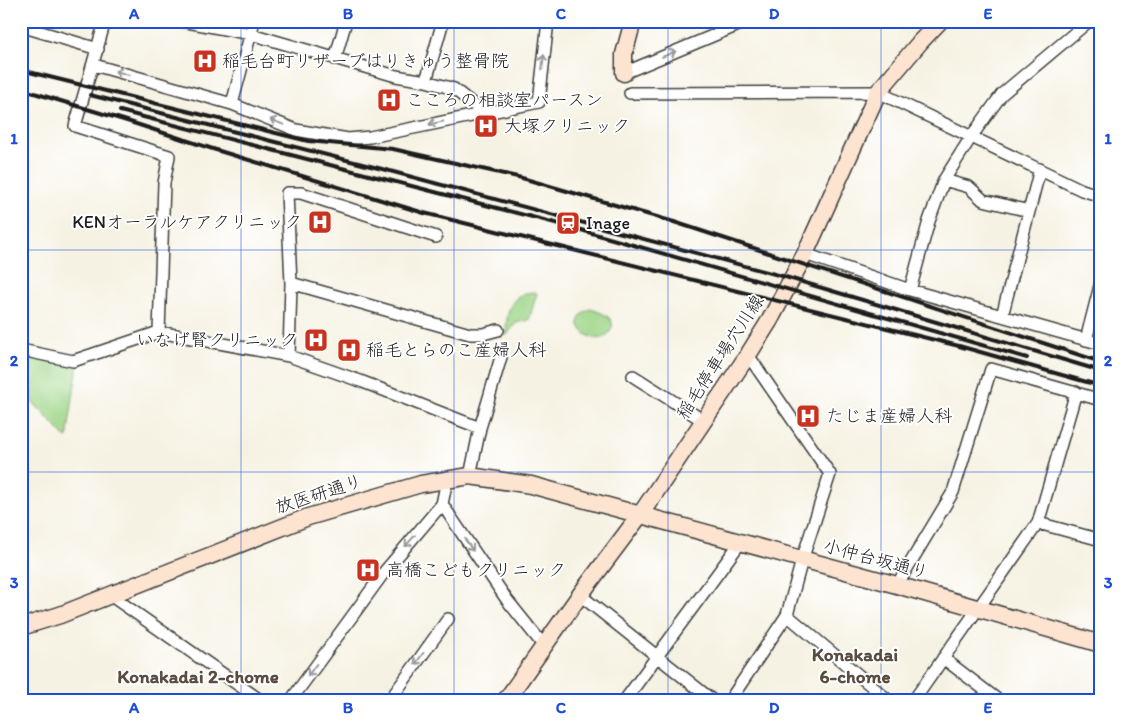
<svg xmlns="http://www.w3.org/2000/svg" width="1122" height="721" viewBox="0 0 1122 721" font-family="Itim,'Klee One',sans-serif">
<rect width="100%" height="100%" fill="#fff"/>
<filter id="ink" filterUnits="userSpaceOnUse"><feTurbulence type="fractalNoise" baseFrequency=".02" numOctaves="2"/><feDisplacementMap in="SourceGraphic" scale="10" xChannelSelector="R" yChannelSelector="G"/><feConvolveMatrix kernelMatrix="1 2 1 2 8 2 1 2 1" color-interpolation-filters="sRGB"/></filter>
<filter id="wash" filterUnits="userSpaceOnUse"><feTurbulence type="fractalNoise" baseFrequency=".0096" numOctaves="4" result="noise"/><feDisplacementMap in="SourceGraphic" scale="20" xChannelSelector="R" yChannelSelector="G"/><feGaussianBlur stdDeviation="1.12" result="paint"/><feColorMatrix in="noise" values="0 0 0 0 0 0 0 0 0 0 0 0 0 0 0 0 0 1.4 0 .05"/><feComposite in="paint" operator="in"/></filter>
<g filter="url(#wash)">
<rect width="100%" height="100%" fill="#f6f2e3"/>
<!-- green -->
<path fill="#9ed587" stroke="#5d7852" d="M 533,292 L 537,293 L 529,320 L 516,323 L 506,336 C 506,315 508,294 533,292 Z
M 590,309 C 602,312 622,320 607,335 C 595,348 561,322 590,309 Z
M 21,353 L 78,364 L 67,439 L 30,399 L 33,383 L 21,380 Z"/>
</g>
<g filter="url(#ink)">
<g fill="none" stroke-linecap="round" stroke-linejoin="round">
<!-- street casing -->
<g stroke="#3d3c3a" stroke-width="14">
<path id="street" d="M 105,21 L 75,126 L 169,156 L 164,183 L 159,332 L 289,356 L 363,382 L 480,428
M 182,21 L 251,34 L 396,76 L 426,81 L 454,89 L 484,113
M 21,26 L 98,49
M 335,59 L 346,21
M 94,65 L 232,104 L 296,130 L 348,139 L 370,137 L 539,102 L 548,21
M 624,73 L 748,21
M 426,81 L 443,21
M 630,93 L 878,92 L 1082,190 L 1101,196
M 232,104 L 254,21
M 944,180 L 969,187 L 983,200 L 1029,211
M 805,254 L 910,290 L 1101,344
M 291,283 L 287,193 L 301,193 L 436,237
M 910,290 L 929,221 L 944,180 L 971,137 L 1002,94 L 1089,21
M 1002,316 L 1040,169
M 1086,340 L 1101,282
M 21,350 L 73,361 L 159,332
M 289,356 L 291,283 L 470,334 L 483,334 L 498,330
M 633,376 L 704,421
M 470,476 L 480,428 L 501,357
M 442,504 L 507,600 L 544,646
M 1038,523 L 1101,540
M 897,585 L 953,492 L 991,369 L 1101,400
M 110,595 L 260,700
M 580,595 L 712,700
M 787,615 L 888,700
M 943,658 L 998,700
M 291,700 L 385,571 L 442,504 L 447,480
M 390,700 L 448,619
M 625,700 L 740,543
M 730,700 L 787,615 L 802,560 L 830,474 L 748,355
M 914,700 L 1038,523 L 1076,392"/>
</g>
<!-- secondary casing -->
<g stroke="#3d3c3a" stroke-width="19">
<path id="secondary" d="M 624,73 L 624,54 L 633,21
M 21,627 L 60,615 L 308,517 L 421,484 L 470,476 L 531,485 L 897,585 L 1101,644
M 506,700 L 580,595 L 640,515 L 748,355 L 770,320 L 805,254 L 878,92 L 921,41 L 940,21"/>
</g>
<!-- street -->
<use href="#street" stroke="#fff" stroke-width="11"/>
<!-- secondary -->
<use href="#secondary" stroke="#fde4d1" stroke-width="16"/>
<!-- rail -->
<path stroke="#1c1c1c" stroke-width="4" d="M 21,70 L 308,141 L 393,149 L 522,178 L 674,222 L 1101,362
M 21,89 L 127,121 L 216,150 L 424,213 L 959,346 L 1101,386
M 90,95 L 386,170 L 782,276 L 1101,371
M 120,111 L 567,226 L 1027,358"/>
</g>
<!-- one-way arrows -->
<defs><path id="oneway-shaft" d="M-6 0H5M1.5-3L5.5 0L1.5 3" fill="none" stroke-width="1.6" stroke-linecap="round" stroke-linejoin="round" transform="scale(1.25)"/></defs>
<g stroke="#999">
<use href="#oneway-shaft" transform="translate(669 54) rotate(-23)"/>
<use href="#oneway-shaft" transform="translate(543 62) rotate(-84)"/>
<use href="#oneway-shaft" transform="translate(122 73) rotate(-164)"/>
<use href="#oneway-shaft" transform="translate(277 122) rotate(-158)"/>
<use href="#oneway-shaft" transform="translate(436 123) rotate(168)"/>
<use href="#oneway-shaft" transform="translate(410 541) rotate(131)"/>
<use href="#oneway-shaft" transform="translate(469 545) rotate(55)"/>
<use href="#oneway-shaft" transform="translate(419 659) rotate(126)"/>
<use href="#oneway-shaft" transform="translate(312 670) rotate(126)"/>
</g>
</g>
<!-- grid -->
<path fill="none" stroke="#1d4ed8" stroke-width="1" stroke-opacity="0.55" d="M 241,21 L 241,700M 454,21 L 454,700M 668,21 L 668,700M 881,21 L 881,700M 21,250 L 1101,250M 21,472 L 1101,472"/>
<!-- icons -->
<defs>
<g id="hospital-square" transform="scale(1.25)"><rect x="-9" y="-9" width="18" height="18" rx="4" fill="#c8321e" stroke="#fff"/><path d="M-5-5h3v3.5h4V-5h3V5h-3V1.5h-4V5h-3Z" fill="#fff"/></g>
<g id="station-square" transform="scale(1.25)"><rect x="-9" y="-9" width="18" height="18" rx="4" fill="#c8321e" stroke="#fff"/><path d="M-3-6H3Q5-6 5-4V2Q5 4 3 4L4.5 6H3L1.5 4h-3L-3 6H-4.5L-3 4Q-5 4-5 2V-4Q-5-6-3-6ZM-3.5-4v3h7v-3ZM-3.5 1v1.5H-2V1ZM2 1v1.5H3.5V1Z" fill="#fff"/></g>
</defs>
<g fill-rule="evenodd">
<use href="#hospital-square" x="205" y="61"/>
<use href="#hospital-square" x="389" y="100"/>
<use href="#hospital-square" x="486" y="126"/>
<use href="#hospital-square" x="320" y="222"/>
<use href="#station-square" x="568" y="223"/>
<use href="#hospital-square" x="316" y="340"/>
<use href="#hospital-square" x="349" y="350"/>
<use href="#hospital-square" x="808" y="416"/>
<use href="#hospital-square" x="368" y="570"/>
</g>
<g text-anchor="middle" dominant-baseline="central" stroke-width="4" stroke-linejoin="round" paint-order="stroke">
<!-- poi labels -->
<g font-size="18" fill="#1c1c1c" stroke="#fff" text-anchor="start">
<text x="222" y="61">稲毛台町リザーブはりきゅう整骨院</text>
<text x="406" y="100">こころの相談室パースン</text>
<text x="504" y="126">大塚クリニック</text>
<text x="302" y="222" text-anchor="end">KENオーラルケアクリニック</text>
<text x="586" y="223">Inage</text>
<text x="298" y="340" text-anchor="end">いなげ腎クリニック</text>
<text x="366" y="350">稲毛とらのこ産婦人科</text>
<text x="826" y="416">たじま産婦人科</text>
<text x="386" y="570">高橋こどもクリニック</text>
</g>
<!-- street labels -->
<g font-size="18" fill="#1c1c1c" stroke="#fff">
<text transform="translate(720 357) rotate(-57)">稲毛停車場穴川線</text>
<text transform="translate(319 494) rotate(-18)">放医研通り</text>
<text transform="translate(876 559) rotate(15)">小仲台坂通り</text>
</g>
<!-- neighbourhood labels -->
<g font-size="19" font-weight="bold" fill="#5a4c41" stroke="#fff">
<text x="855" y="654">Konakadai<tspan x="855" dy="22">6-chome</tspan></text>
<text x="198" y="676">Konakadai 2-chome</text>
</g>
</g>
<!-- margin -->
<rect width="1122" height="721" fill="none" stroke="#fff" stroke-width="55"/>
<rect x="28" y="28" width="1066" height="666" fill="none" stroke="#1d4ed8" stroke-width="2"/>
<g font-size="16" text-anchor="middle" font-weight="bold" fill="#1d4ed8">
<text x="134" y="19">A</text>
<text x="348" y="19">B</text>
<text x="561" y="19">C</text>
<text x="774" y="19">D</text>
<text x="988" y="19">E</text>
<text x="14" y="144">1</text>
<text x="1108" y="144">1</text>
<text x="14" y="366">2</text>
<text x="1108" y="366">2</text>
<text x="14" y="588">3</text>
<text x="1108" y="588">3</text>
<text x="134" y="713">A</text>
<text x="348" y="713">B</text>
<text x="561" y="713">C</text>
<text x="774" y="713">D</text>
<text x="988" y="713">E</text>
</g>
</svg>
